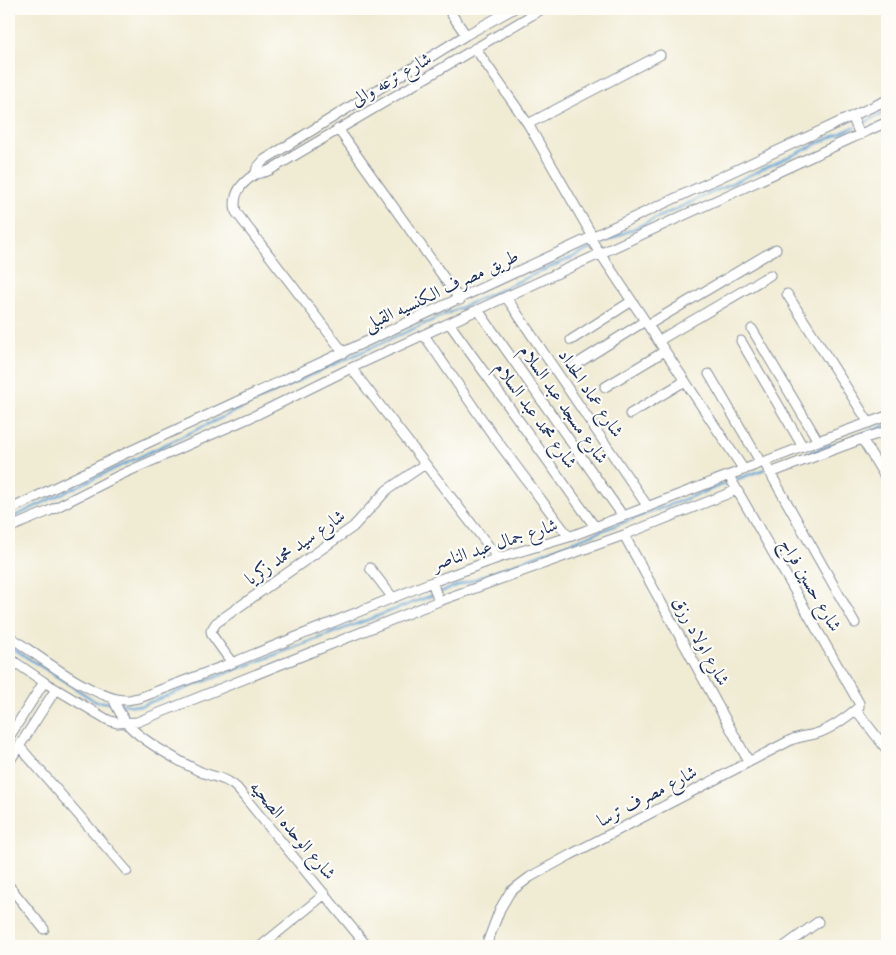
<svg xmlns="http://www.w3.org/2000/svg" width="896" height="955" viewBox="0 0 896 955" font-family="'Libre Caslon Text',Amiri,serif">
<rect width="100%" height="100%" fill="#fdfcf7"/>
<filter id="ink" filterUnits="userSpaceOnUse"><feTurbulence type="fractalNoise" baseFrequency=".02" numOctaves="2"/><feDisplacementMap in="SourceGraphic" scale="10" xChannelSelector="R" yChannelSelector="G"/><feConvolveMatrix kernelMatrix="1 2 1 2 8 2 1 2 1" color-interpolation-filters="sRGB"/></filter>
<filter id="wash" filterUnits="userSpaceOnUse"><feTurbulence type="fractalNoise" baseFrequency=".0096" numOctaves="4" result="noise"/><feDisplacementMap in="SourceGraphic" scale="20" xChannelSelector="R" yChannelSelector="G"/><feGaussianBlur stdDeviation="1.12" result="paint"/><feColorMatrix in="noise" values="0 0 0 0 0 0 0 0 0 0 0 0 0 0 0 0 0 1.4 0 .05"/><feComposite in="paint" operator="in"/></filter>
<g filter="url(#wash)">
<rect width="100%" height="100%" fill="#f0ebd3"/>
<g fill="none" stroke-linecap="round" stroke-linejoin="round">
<!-- stream -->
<path stroke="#60a2d3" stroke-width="2.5" d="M 859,125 L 887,112
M 598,245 L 854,127
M 770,467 L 887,425
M 735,480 L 765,469
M 9,519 L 326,368 L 593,248
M 438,593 L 730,482
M 9,646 L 95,701 L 111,703
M 119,704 L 140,706 L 433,595"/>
</g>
</g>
<g filter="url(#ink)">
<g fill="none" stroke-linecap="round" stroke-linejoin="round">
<!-- minor casing -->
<g stroke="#868d98" stroke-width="11">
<path id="minor" d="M 448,9 L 466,35
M 475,48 L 528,124 L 593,237
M 852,116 L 860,135
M 528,124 L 660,55
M 338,129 L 460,300
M 256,173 L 257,168 L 264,160 L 466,35 L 513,9
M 590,238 L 744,470
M 787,294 L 869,423
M 506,297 L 648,507
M 478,310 L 623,516
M 449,323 L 595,527
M 648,325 L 776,249
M 752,329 L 818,441
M 424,335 L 492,434 L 569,537
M 571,340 L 632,301
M 658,341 L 770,275
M 741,341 L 803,447
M 344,353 L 236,212 C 232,195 240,184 254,175 C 259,172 265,173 270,170 L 542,9
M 575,365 L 645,321
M 351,368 L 498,558
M 709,374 L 761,463
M 605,387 L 665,351
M 630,414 L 685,381
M 862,439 L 887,480
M 764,462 L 855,623
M 770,473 L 862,439 L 887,431
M 9,510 L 113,459 L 887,100
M 9,528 L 49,511 L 120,475 L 256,415 L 351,368 L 887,122
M 624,535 L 749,762
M 370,568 L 393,598
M 432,582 L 439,601
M 9,636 C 36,654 96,701 127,700 C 131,700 135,698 139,698 L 232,663 L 432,582 L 498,558 L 569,537 L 818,441 L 887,416
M 9,658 L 44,682 L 108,720 L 117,723 L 137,722 L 439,601 L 624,535 L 737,490
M 232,663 L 212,635 L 211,631 L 216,623 L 353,527 L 387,490 L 425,464
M 113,698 C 116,706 121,715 126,722 C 138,739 182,763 201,772 C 213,777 227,778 237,788 L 367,946
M 856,710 L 887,750
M 9,737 L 44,682
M 19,746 L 127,871
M 9,762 L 56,689
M 9,886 L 44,929
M 261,946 L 325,894
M 486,946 L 500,909 L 510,892 L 530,877 L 570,855 L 791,740 C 800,736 809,736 818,733 C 833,728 847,717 859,707 L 859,703 L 729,476
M 785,946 L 818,922"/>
</g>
<!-- minor -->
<use href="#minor" stroke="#fff" stroke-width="9"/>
</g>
</g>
<g text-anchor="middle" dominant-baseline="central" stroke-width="4.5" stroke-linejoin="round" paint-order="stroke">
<!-- street labels -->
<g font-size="18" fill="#1b2f5e" stroke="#fdfcf7">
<text transform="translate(391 79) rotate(-30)">شارع ترعه والى</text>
<text transform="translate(441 290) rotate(-25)">طريق مصرف الكنسيه القبلى</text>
<text transform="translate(591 393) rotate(56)">شارع عماد الحداد</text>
<text transform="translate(564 404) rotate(55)">شارع مسجد عبد السلام</text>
<text transform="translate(536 415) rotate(54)">شارع محمد عبد السلام</text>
<text transform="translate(495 544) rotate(-18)">شارع جمال عبد الناصر</text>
<text transform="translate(295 547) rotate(-35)">شارع سيد محمد زكريا</text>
<text transform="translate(811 585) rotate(60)">شارع حسين فراج</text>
<text transform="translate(701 641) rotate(61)">شارع اولاد رزق</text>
<text transform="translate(647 796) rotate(-28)">شارع مصرف ترسا</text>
<text transform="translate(293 830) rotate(50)">شارع الوحده الصحيه</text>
</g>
</g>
<!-- margin -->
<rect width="896" height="955" fill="none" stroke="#fdfcf7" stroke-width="30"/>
</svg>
